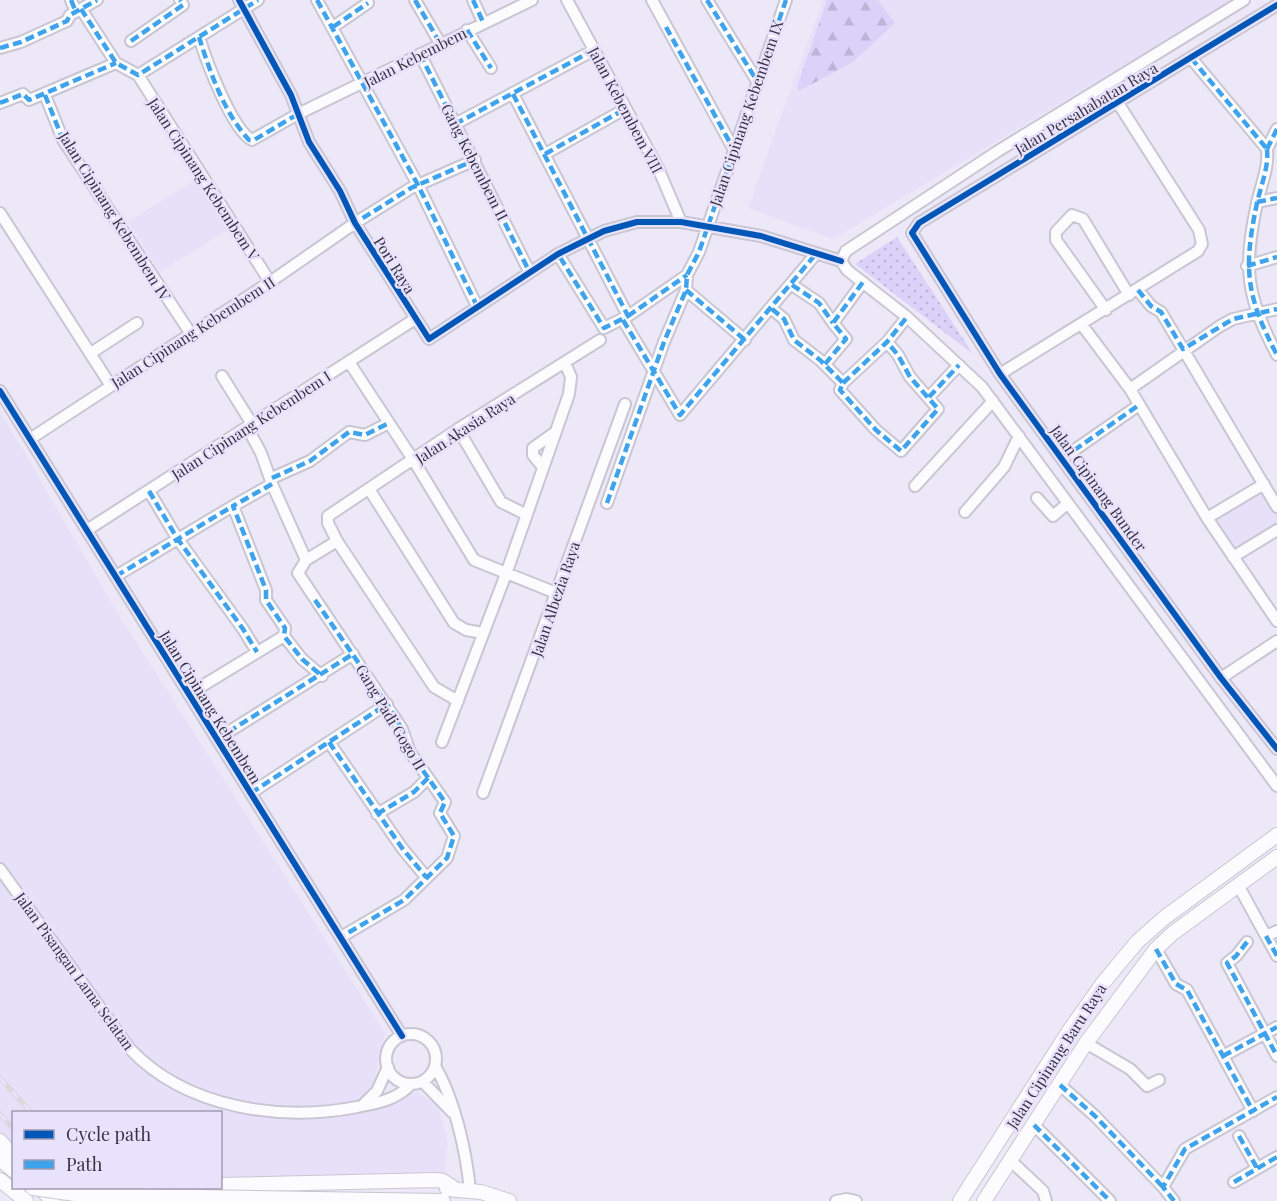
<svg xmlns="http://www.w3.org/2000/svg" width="1277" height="1201" viewBox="0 0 1277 1201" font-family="'Playfair Display',serif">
<defs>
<pattern id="forest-firs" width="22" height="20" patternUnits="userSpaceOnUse" patternTransform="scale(1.5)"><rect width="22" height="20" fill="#dcd1f8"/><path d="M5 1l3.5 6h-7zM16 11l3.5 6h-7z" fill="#bdb4d6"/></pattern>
<pattern id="park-dots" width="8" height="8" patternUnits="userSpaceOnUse" patternTransform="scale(1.5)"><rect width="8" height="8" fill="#dcd1f8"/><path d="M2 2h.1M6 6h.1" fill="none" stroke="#bdb4d6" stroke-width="1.8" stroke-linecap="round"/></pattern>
</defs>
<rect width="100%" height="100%" fill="#ece8f7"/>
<!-- built -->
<path fill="#e6e0f9" d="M 823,0 L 1233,0 L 833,239 L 748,208 Z
M 198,178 L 230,228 L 160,272 L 128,222 Z
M 0,411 L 117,612 L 385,1033 L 369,1104 L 415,1091 L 438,1105 L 448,1141 L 443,1179 L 221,1178 L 220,1112 L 14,1112 L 13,1156 L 0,1141 Z
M 1263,488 L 1277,512 L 1277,527 L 1235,553 L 1214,520 Z"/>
<!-- forest -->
<path fill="url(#forest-firs)" d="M 827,0 L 878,0 L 895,23 L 853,62 L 799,91 L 797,87 Z"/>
<!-- park -->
<path fill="url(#park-dots)" d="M 897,237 L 973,354 L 855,264 Z"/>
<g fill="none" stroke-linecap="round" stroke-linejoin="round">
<!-- minor casing -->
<g stroke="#c9c6d3" stroke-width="14">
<path id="minor" d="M 71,0 L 76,12
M 239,0 L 291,95 L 309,142 L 340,191 L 355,223 L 429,339 L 558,254 L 604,231 L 637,222 L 681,222 L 761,236 L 841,261
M 317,0 L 418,185 L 477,306
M 415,0 L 440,43
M 473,0 L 483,22
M 567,0 L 658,168 L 681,222
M 652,0 L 734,150
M 707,0 L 757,81
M 1277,5 L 919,223 L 912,233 L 1000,374 L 1221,678 L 1277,749
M 81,9 L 116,63 L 138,75 L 270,282
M 333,27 L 368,3
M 467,30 L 491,68
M 199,37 C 206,60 232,130 252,140 L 298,114 L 532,0
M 131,41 L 183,5 L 180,0
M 0,48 L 21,42 L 67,21 L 70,15 L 97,0
M 420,54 L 529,271
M 1191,58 L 1267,149
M 138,75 L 258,0
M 513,94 L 628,316 L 604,328 L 558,254
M 45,95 L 63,140 L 191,334
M 0,103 L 23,94 L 29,100 L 116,63
M 455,124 L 594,50
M 1267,149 C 1269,167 1261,185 1257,203 C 1243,269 1246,296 1277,355
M 1267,149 L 1277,129
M 545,154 L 625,109
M 1257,202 L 1277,198
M 0,213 L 111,386
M 841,261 L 847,270 L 907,317 L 982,387 L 1277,786
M 841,261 L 846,251 L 998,151 L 1244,0
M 1247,266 L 1277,257
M 792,285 L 819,303 L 833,323
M 686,290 L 745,340
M 1138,290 L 1151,306 L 1161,312 L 1277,507
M 772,309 L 784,319 L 794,340 L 820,360 L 843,383 L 840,390 L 876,430 L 901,451 L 938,409 L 910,377 L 898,355 L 887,342
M 1277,309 L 1233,319 L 1220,326 L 1130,389 L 1207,518 L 1277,621
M 1106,310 L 1056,240 L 1056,232 L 1072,215 L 1083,219 L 1129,295
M 628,316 L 687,275
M 623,320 L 680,415 L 815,255
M 1082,325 L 1130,389
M 91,353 L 137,323
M 349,362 L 414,461 L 474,560 L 556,593
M 825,364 L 846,339 L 833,323 L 863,282
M 1000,374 L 1198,251 L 1202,244 L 1199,230 L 1118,103
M 222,376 L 252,424
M 843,383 L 887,342 L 907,317
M 0,391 L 402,1036
M 929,397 L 959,365
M 247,427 L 261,453 L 272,484 L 306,560
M 458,429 L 501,502 L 525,514
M 30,439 L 270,282 L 355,223 L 411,188 L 475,160
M 1063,458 L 1139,405
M 542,466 L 533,455 L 533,448 L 554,433
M 272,478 L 310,461 L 349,432 L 365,435 L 389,423
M 272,484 L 233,506 L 266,590 L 266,600 L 285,628 L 284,636 L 302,659 L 322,676
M 915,486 L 993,401
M 369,489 L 454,623 L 466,630 L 483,633
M 149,491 L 177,538 L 243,629 L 257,652
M 1037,498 L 1053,516 L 1068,503
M 607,503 L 664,342 L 686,290 L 687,275 L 699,252 L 786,0
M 965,512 L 1004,467 L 1019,436
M 1207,518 L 1264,484
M 87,530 L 415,319
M 337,541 L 306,560 L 298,573 L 402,729 L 410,752 L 445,802 L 440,813 L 454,836 L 447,858 L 404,900 L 341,937
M 1233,557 L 1277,530
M 116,576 L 233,506
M 1221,678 L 1277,641
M 189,694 L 284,636
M 458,701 L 434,687 L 337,541 L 328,523 L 328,516 L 458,429 L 600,340
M 217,739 L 353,654
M 329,742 L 402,848 L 426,877
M 442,742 L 506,574 L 569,394 L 571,377 L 565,363
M 251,793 L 387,704
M 483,793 L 625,404
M 377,814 L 414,792 L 428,778
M 0,869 L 130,1049 C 186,1108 280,1122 357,1107 C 377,1103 397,1100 411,1084
M 1238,885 L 1266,936 L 1277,931
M 1266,936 L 1277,956
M 1247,942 L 1236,956 L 1227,963 L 1277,1056
M 1156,949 L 1176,984 L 1187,990 L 1253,1111
M386 1059a25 25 0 1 1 50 0a25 25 0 1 1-50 0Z
M 1086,1043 L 1130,1069 L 1147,1086 L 1159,1080
M 1223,1056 L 1277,1027
M 435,1066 C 455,1100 466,1151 470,1190
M 423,1082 L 452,1112
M 1060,1085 L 1095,1116 L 1163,1187
M 364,1104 L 377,1091 L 388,1067
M 1034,1125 L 1110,1201
M 1239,1136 L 1257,1168
M 1011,1161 L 1043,1191 L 1046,1201
M 1234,1182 L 1277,1157
M 836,1201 L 846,1199 L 856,1201
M 1174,1201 L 1163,1187 L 1185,1149 L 1277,1097"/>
</g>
<!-- major casing -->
<g stroke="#c9c6d3" stroke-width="16">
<path id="major" d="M 0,1141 L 14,1157
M 0,1159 L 14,1171
M 0,1180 L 26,1201
M 220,1185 L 436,1180 L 443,1181 L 455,1189
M 40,1188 L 53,1201
M 174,1188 L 172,1190 L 175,1201
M 447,1189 L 481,1192 L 509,1201
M 314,1199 L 443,1201
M 960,1201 L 1069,1031 L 1103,983 L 1137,942 L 1164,918 L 1277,835
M 984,1201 L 1086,1043 L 1156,949 L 1173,933 L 1277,857"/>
</g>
<!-- minor -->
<use href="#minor" stroke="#fcfcfe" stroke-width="10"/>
<!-- major -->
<use href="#major" stroke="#fcfcfe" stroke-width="14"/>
<!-- rail casing -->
<g stroke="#d9d9dd" stroke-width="5">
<path id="rail" d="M 0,1078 L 31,1112
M 0,1114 L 14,1129
M 79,1188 L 93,1201
M 95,1188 L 109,1201"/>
</g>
<!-- rail -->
<use href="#rail" stroke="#e8e2fd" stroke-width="3" stroke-dasharray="9" stroke-linecap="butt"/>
<!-- major-bridge casing -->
<g stroke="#c9c6d3" stroke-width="16" stroke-linecap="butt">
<path id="major-bridge" d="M 33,1188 L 82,1195 L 314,1199"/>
</g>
<!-- major-bridge -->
<use href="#major-bridge" stroke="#fcfcfe" stroke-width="14"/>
<!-- quiet -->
<path stroke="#3ea3ec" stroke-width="4.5" stroke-dasharray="9 4.5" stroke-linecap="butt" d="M 71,0 L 76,12
M 317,0 L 418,185 L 477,306
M 415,0 L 440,43
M 473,0 L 483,22
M 707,0 L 757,81
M 81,9 L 116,63 L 138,75 L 258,0
M 333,27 L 368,3
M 666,27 L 734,150
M 467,30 L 491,68
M 199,37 C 210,72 224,113 249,140 L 254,140 L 298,114
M 131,41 L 183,5 L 180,0
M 0,48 L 21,42 L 67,21 L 70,15 L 97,0
M 420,54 L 529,271
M 1191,58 L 1267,149
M 513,94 L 628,316 L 604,328 L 558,254
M 45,95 L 63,140
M 0,103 L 23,94 L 29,100 L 116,63
M 455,124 L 594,50
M 1267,149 C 1269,167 1261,185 1257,203 C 1243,269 1246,296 1277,355
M 1267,149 L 1277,129
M 545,154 L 625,109
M 1257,202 L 1277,198
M 357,227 L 355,223 L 411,188 L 475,160
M 1247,266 L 1277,257
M 792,285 L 819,303 L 833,323
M 686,290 L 745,340
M 1138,290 L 1151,306 L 1161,312 L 1183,349 L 1233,319 L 1277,309
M 772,309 L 784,319 L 794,340 L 820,360 L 843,383 L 840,390 L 876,430 L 901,451 L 938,409 L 910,377 L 898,355 L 887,342
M 628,316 L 687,275
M 623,320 L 680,415 L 815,255
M 825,364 L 846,339 L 833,323 L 863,282
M 843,383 L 887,342 L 907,317
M 929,397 L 959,365
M 1063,458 L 1139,405
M 272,478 L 310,461 L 349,432 L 365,435 L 389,423
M 272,484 L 233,506 L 266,590 L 266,600 L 285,628 L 284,636 L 302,659 L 322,676
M 149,491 L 177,538 L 243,629 L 257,652
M 607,503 L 664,342 L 686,290 L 687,275 L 699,252 L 786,0
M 116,576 L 233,506
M 315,600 L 387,704 L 402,729 L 410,752 L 445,802 L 440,813 L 454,836 L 447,858 L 404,900 L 341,937
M 217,739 L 353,654
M 329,742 L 402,848 L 426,877
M 251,793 L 387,704
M 377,814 L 414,792 L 428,778
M 1266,936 L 1277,956
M 1247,942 L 1236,956 L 1227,963 L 1277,1056
M 1156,949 L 1176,984 L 1187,990 L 1253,1111
M 1223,1056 L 1277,1027
M 1060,1085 L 1095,1116 L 1163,1187
M 1034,1125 L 1110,1201
M 1239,1136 L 1257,1168
M 1234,1182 L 1277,1157
M 1174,1201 L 1163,1187 L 1185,1149 L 1277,1097"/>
<!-- cycleway casing -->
<g stroke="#e8e2fd" stroke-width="10">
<path id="cycleway" d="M 239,0 L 291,95 L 309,142 L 340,191 L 355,223 L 429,339 L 558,254 L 604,231 L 637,222 L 681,222 L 761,236 L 841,261
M 1277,5 L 919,223 L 912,233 L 1000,374 L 1221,678 L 1277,749
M 0,391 L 402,1036"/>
</g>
<!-- cycleway -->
<use href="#cycleway" stroke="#0057b8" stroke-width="6"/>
</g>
<g text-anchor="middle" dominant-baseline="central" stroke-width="5" stroke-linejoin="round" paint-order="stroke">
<!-- street labels -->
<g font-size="15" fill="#35323f" stroke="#e8e2fd">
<text transform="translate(415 57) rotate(-27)">Jalan Kebembem</text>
<text transform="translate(1086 108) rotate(-31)">Jalan Persahabatan Raya</text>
<text transform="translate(626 110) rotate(62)">Jalan Kebembem VIII</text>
<text transform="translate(746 113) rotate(-71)">Jalan Cipinang Kebembem IX</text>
<text transform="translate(475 162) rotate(63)">Gang Kebembem II</text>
<text transform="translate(204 179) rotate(57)">Jalan Cipinang Kebembem V</text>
<text transform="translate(115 216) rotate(58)">Jalan Cipinang Kebembem IV</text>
<text transform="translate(395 265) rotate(58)">Pori Raya</text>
<text transform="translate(193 332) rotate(-33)">Jalan Cipinang Kebembem II</text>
<text transform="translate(251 425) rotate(-33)">Jalan Cipinang Kebembem I</text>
<text transform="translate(465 428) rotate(-33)">Jalan Akasia Raya</text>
<text transform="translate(1099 488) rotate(54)">Jalan Cipinang Bunder</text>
<text transform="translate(555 599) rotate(-71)">Jalan Albezia Raya</text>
<text transform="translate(211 707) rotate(58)">Jalan Cipinang Kebembem</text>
<text transform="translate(391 717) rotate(59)">Gang Padi Gogo II</text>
<text transform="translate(75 971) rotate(54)">Jalan Pisangan Lama Selatan</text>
<text transform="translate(1056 1056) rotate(-57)">Jalan Cipinang Baru Raya</text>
</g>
</g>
<!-- legend -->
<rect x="12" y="1111" width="210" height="78" fill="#e8e2fd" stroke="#a09cb1" stroke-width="1.5"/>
<rect x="24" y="1130" width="30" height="9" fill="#0057b8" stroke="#a09cb1" stroke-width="1.5"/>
<text x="66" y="1141" font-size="18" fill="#35323f">Cycle path</text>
<rect x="24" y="1160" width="30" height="9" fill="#3ea3ec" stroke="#a09cb1" stroke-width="1.5"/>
<text x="66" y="1171" font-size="18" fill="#35323f">Path</text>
</svg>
